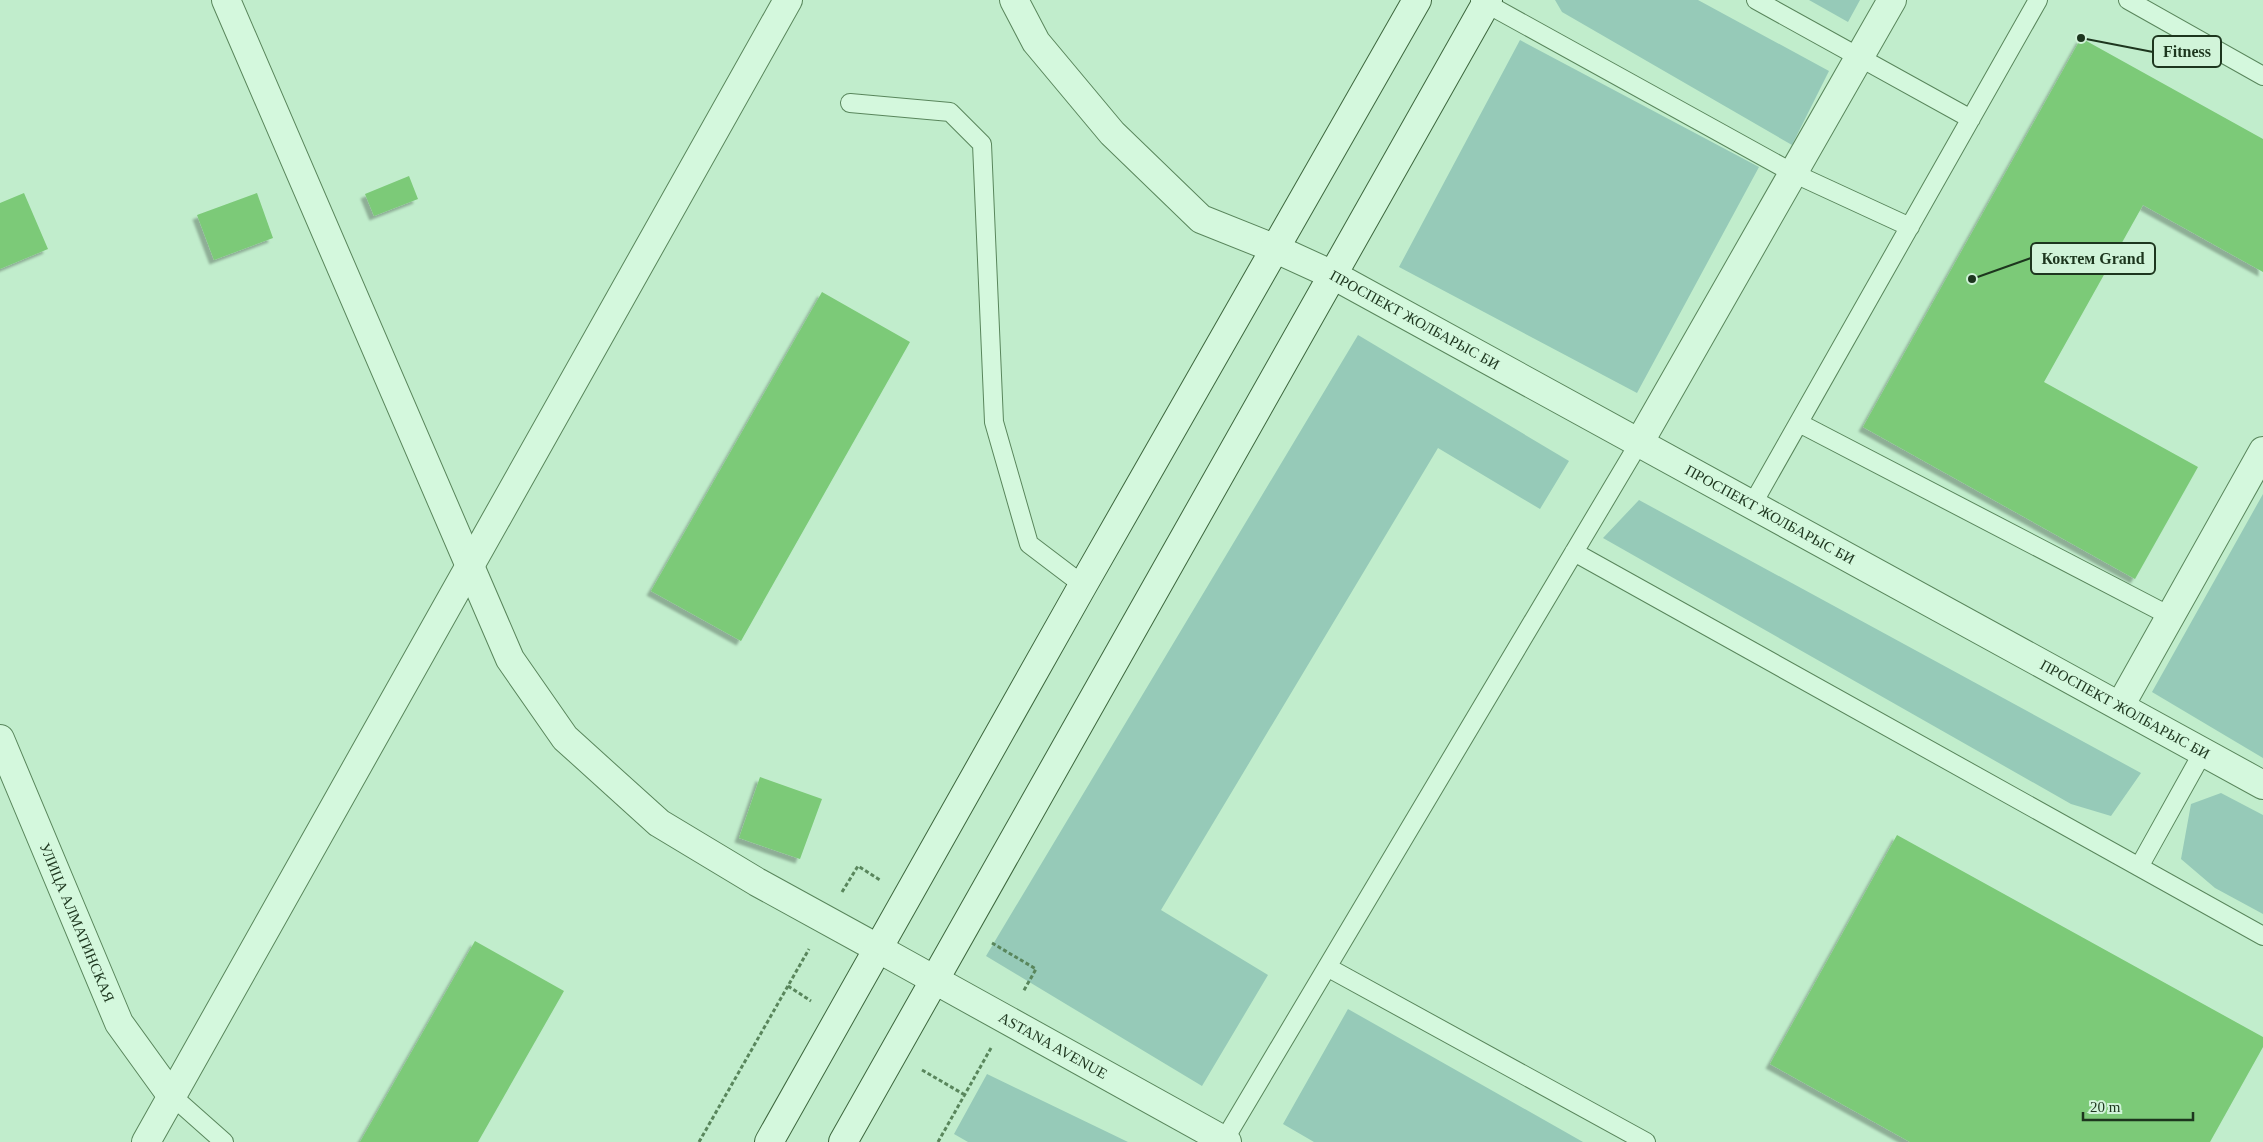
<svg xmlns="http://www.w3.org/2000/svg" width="2263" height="1142" viewBox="0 0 2263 1142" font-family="Georgia,serif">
<defs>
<filter id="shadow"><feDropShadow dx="-4.5" dy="4.5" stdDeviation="1" flood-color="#0004"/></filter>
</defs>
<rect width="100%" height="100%" fill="#c1edcc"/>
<!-- green -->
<path fill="#96cab8" d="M 1555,0 L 1698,0 L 1829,71 L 1792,145 L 1562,12 Z
M 1809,0 L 1860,0 L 1848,22 Z
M 1520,40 L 1759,167 L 1637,393 L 1399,267 Z
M 1358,335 L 1569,461 L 1540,509 L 1438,448 L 1161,910 L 1268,975 L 1202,1086 L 986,956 Z
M 2263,494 L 2263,758 L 2152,692 Z
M 1639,500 L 2141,773 L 2111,816 L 2071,804 L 1603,538 Z
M 2221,793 L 2263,815 L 2263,914 L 2215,888 L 2181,859 L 2191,804 Z
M 1348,1009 L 1583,1142 L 1314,1142 L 1283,1124 Z
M 987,1074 L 1128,1142 L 968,1142 L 954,1134 Z"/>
<!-- building -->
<path fill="#7cca78" filter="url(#shadow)" d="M 2081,38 L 2263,139 L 2263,272 L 2143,205 L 2044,382 L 2198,467 L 2135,579 L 1863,427 Z
M 409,176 L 418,199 L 374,216 L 365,194 Z
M 24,193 L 48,249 L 0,269 L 0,203 Z
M 257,193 L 273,238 L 214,260 L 197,215 Z
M 822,292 L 910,342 L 741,641 L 651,591 Z
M 760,777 L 822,799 L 800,859 L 739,838 Z
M 1897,835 L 2263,1037 L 2263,1047 L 2210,1142 L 1910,1142 L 1770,1064 Z
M 475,941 L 564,991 L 478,1142 L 360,1142 Z"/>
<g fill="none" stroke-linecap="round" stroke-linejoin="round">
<!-- service casing -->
<g stroke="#59865c" stroke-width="20">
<path id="service" d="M 1480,0 L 1793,173 L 1910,227
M 1756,0 L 1971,119
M 2128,0 L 2263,76
M 850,103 L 950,112 L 982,144 L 994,422 L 1029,544 L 1083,585
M 1799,423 L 2170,616
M 1752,505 L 2038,0
M 1574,552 L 2263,936
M 2139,867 L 2203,752
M 1327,967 L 1646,1142
M 171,1095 L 224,1142
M 1223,1142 L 1639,443"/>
</g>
<!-- minor casing -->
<g stroke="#59865c" stroke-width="30">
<g id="minor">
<path d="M 226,0 L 510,659 L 565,738 L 659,823 L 757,882 L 879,949"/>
<path id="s1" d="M 1276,249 L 1333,275 L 2263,785"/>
<path d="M 1639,443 L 1892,0"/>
<path d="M 2120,706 L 2263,451"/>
<path id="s2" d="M 0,739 L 119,1023 L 171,1095"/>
<path d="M 146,1142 L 788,0"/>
</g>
</g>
<!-- tertiary casing -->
<g stroke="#59865c" stroke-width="30">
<g id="tertiary">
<path d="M 1014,0 L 1036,42 L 1112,133 L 1201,219 L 1276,249"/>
<path id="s3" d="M 879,949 L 1227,1142"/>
</g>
</g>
<!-- secondary casing -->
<g stroke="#3d673e" stroke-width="30">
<path id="secondary" d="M 769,1142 L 1083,585 L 1417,0
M 843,1142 L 1488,0"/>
</g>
<!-- path -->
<path stroke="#59865c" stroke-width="3" stroke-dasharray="4 2.5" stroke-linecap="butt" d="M 842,892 L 858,866 L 880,880
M 992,943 L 1036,969 L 1023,992
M 788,986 L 811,1001
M 922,1070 L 965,1095
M 699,1142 L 809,949
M 938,1142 L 991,1048"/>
<!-- service -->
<use href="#service" stroke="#d4f8dd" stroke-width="18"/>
<!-- minor -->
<use href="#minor" stroke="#d4f8dd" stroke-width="28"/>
<!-- tertiary -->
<use href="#tertiary" stroke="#d4f8dd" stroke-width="28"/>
<!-- secondary -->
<use href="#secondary" stroke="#d4f8dd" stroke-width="28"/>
</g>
<g text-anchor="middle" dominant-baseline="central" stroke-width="4.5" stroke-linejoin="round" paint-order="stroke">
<!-- street labels -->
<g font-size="15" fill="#1d361e" stroke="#d1f4d9">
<text stroke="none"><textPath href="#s1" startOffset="156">ПРОСПЕКТ ЖОЛБАРЫС БИ</textPath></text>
<text stroke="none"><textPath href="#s1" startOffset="561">ПРОСПЕКТ ЖОЛБАРЫС БИ</textPath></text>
<text stroke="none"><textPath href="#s1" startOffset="966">ПРОСПЕКТ ЖОЛБАРЫС БИ</textPath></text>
<text stroke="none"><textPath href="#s2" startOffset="199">УЛИЦА АЛМАТИНСКАЯ</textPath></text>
<text stroke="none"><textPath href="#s3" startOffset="199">ASTANA AVENUE</textPath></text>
</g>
</g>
<!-- callouts -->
<path fill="none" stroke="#1d361e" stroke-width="2" d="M2081 38L2153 52M1972 279L2031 258"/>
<g fill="#1d361e" stroke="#d1f4d9" stroke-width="2">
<circle cx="2081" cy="38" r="5"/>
<circle cx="1972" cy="279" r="5"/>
</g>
<g fill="#d1f4d9" stroke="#1d361e" stroke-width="2">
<rect x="2153" y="36" width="68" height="31" rx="5"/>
<rect x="2031" y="243" width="124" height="31" rx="5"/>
</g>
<g font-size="16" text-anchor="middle" font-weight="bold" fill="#1d361e">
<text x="2187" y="57">Fitness</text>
<text x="2093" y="264">Коктем Grand</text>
</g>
<!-- scale -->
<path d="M2083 1112v8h110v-8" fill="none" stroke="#1d361e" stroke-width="2.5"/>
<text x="2090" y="1112" font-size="15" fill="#1d361e" stroke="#d1f4d9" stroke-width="4" paint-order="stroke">20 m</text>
</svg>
